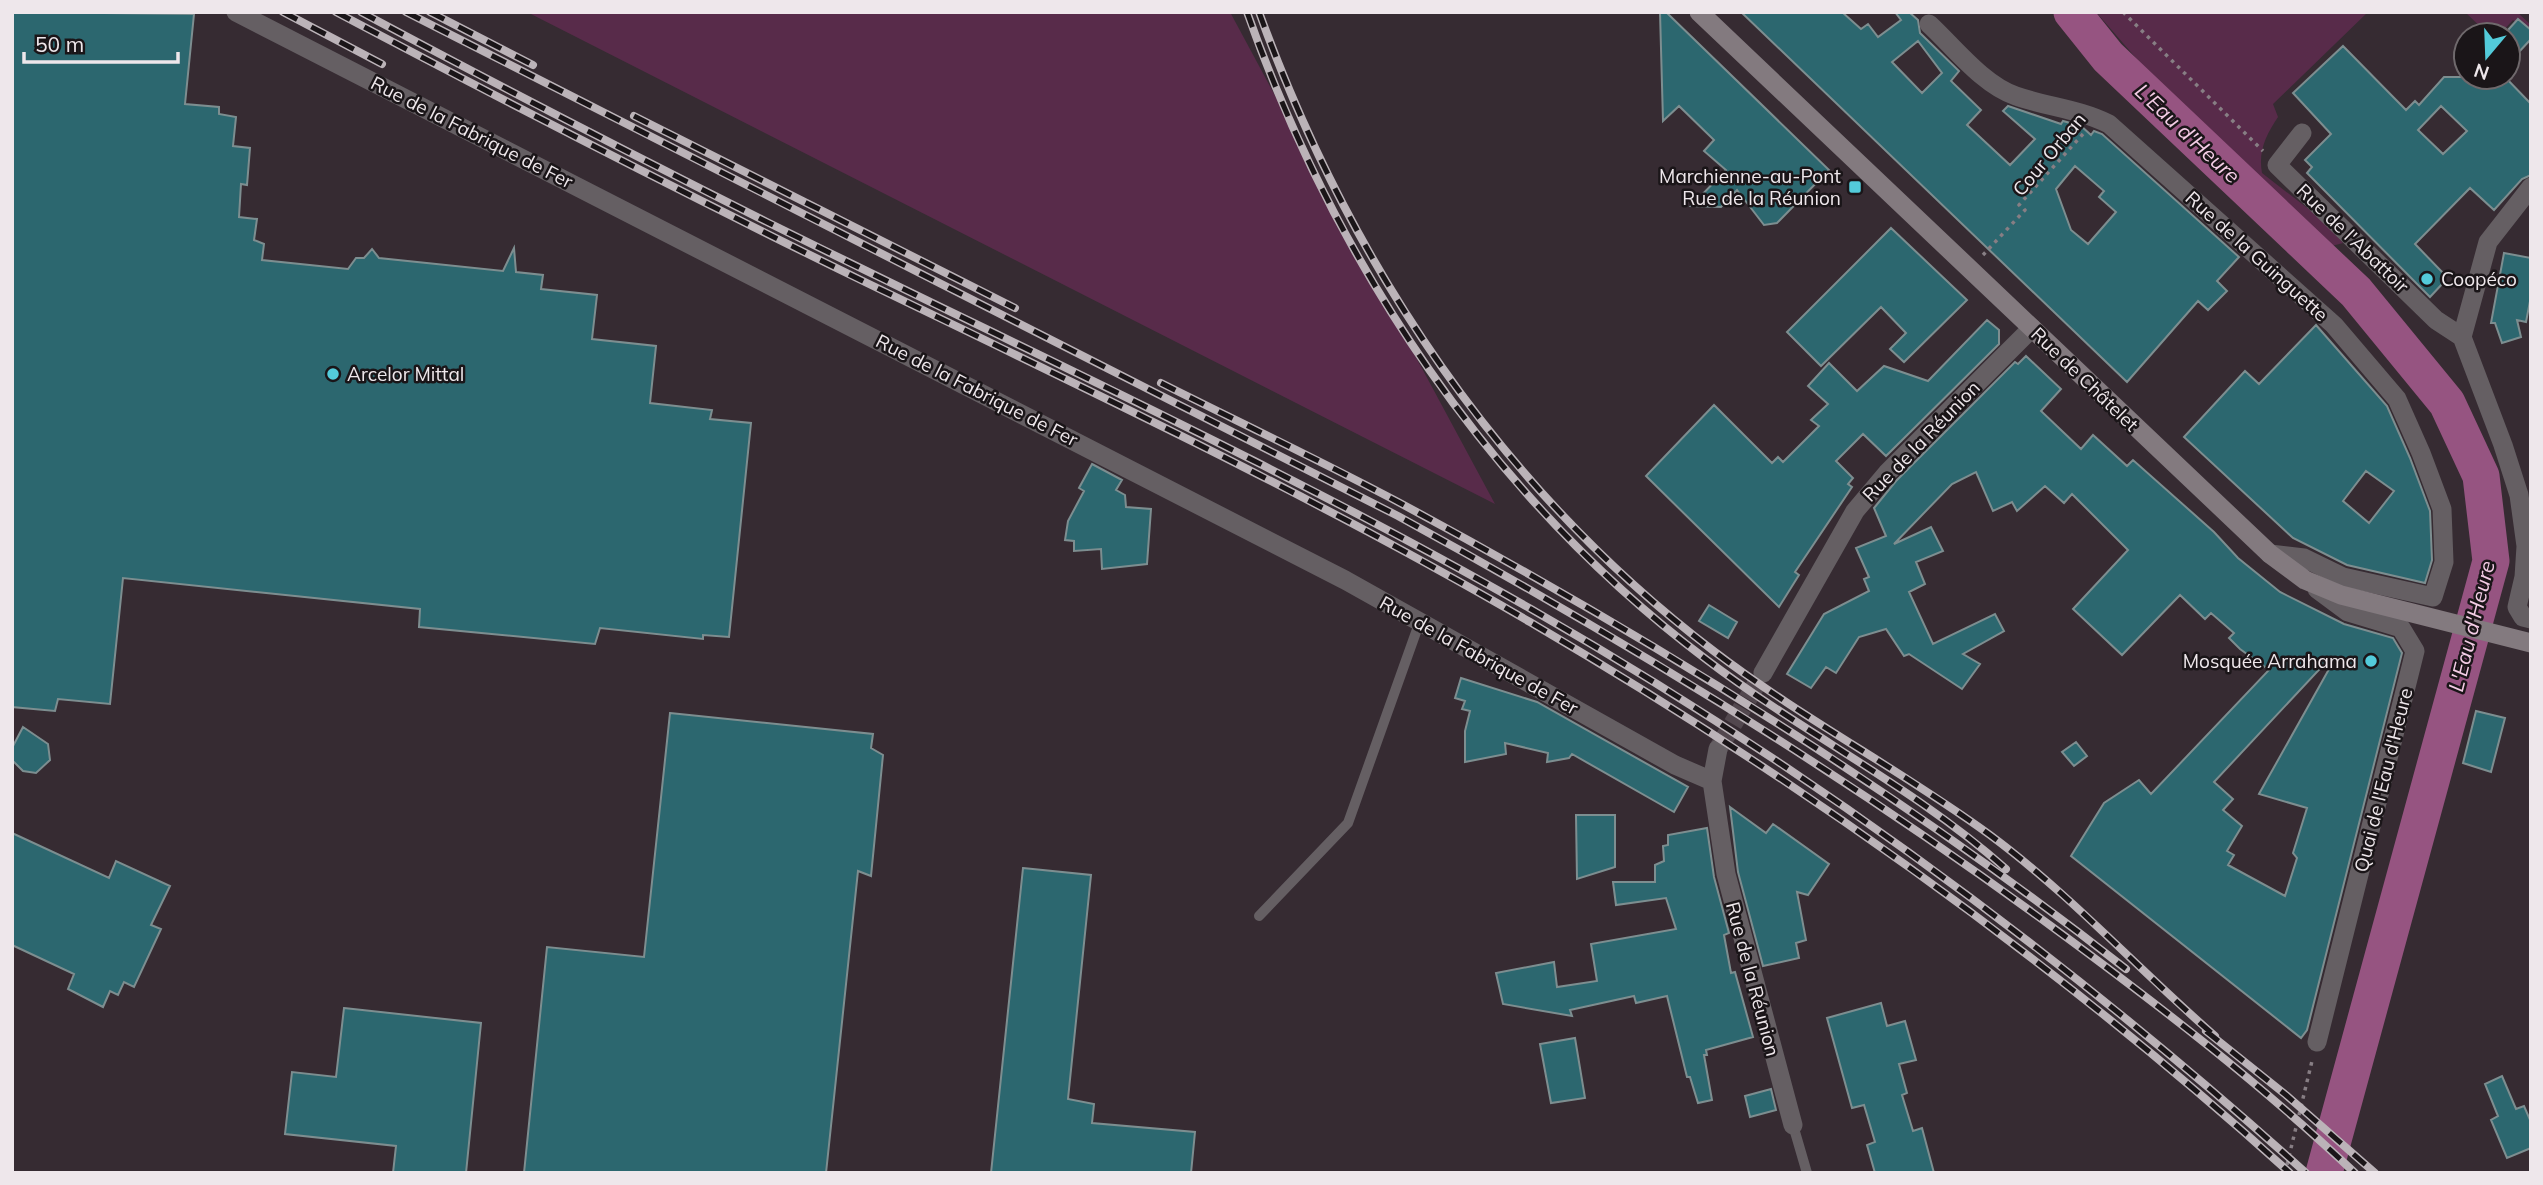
<svg xmlns="http://www.w3.org/2000/svg" width="2543" height="1185" viewBox="0 0 2543 1185" font-family="Mulish,sans-serif">
<rect width="100%" height="100%" fill="#362b32"/>
<!-- green -->
<path fill="#582b4a" d="M 527,12 L 1230,12 L 1495,504 Z
M 2096,12 L 2368,12 L 2273,104 L 2278,117 C 2266,135 2258,151 2262,173 L 2320,218 L 2343,243 L 2328,247 L 2225,154 L 2169,96 Z
M 2465,12 L 2517,12 L 2531,25 L 2531,35 L 2513,20 L 2499,35 L 2489,35 Z"/>
<g fill="none" stroke-linecap="round" stroke-linejoin="round">
<!-- river -->
<path stroke="#965481" stroke-width="37" d="M 2072,12 L 2108,57 L 2356,292 L 2447,403 L 2481,476 L 2491,561 L 2324,1173"/>
</g>
<!-- building -->
<path fill="#2c676f" stroke="#7d8e90" stroke-width="2" fill-rule="evenodd" d="M 12,12 L 194,14 L 185,104 L 219,107 L 219,114 L 236,117 L 233,146 L 250,148 L 247,185 L 241,184 L 239,217 L 257,219 L 254,240 L 264,244 L 262,260 L 348,269 L 356,258 L 364,258 L 372,249 L 379,258 L 503,271 L 514,248 L 516,272 L 543,275 L 541,289 L 597,295 L 592,339 L 656,346 L 650,403 L 712,410 L 710,419 L 751,423 L 729,637 L 703,635 L 703,639 L 600,628 L 595,644 L 419,627 L 420,609 L 123,578 L 110,704 L 58,699 L 55,711 L 12,707 Z
M 1660,12 L 1666,12 L 1829,170 L 1777,223 L 1764,225 L 1737,190 L 1721,207 L 1691,206 L 1726,170 L 1704,151 L 1714,140 L 1679,106 L 1663,121 Z
M 1741,12 L 1842,12 L 1861,29 L 1868,24 L 1878,37 L 1901,20 L 1895,12 L 1909,12 L 1918,20 L 1920,33 L 1959,71 L 1951,81 L 1981,110 L 1967,125 L 2010,165 L 2035,139 L 2003,111 L 2008,106 L 2061,124 L 2063,121 L 2081,126 L 2091,135 L 2094,131 L 2102,134 L 2239,257 L 2217,281 L 2227,291 L 2208,310 L 2198,301 L 2127,382 ZM 1918,41 L 1942,73 L 1922,93 L 1892,62 ZM 2075,166 L 2104,191 L 2099,197 L 2116,212 L 2088,244 L 2071,230 L 2056,189 Z
M 2518,19 L 2531,30 L 2531,39 L 2517,54 L 2508,46 L 2508,30 Z
M 2343,46 L 2406,110 L 2415,101 L 2419,105 L 2444,77 L 2505,77 L 2531,104 L 2531,175 L 2522,179 L 2494,210 L 2470,188 L 2415,244 L 2444,274 L 2444,282 L 2430,297 L 2307,173 L 2312,167 L 2305,160 L 2331,134 L 2293,93 ZM 2441,106 L 2467,131 L 2443,154 L 2418,130 Z
M 1891,228 L 1967,300 L 1904,362 L 1890,349 L 1906,333 L 1881,307 L 1821,366 L 1787,332 Z
M 2504,253 L 2531,258 L 2531,296 L 2526,322 L 2517,320 L 2521,337 L 2502,343 L 2495,323 L 2491,323 Z
M 1987,320 L 1999,330 L 1999,344 L 1886,456 L 1863,434 L 1836,461 L 1853,478 L 1848,484 L 1852,487 L 1795,572 L 1799,575 L 1779,607 L 1646,476 L 1714,405 L 1772,463 L 1778,457 L 1783,462 L 1819,426 L 1811,420 L 1828,404 L 1808,386 L 1829,363 L 1857,391 L 1884,366 L 1928,381 Z
M 2316,325 L 2387,406 L 2410,458 L 2430,511 L 2432,560 L 2425,583 L 2347,565 L 2293,538 L 2184,437 L 2245,371 L 2259,384 ZM 2366,471 L 2394,491 L 2369,523 L 2343,501 Z
M 2026,356 L 2061,389 L 2041,411 L 2081,449 L 2093,435 L 2127,466 L 2133,460 L 2214,532 L 2238,558 L 2280,592 L 2344,624 L 2393,638 L 2402,653 L 2307,1030 L 2301,1038 L 2071,856 L 2104,803 L 2139,780 L 2151,794 L 2269,670 L 2240,649 L 2229,638 L 2234,633 L 2211,613 L 2205,619 L 2180,595 L 2122,655 L 2073,609 L 2128,550 L 2072,494 L 2064,503 L 2045,486 L 2017,511 L 2012,502 L 1993,511 L 1976,472 L 1952,484 L 1894,544 L 1931,527 L 1943,551 L 1916,562 L 1925,584 L 1909,592 L 1933,644 L 1995,614 L 2004,631 L 1963,654 L 1980,664 L 1962,689 L 1909,654 L 1904,656 L 1886,629 L 1859,637 L 1836,673 L 1826,667 L 1811,688 L 1787,674 L 1824,614 L 1869,591 L 1864,579 L 1869,577 L 1856,548 L 1886,536 L 1874,508 L 1896,481 L 2015,362 L 2018,364 ZM 2329,659 L 2333,662 L 2259,794 L 2307,808 L 2293,853 L 2297,858 L 2285,896 L 2228,865 L 2234,855 L 2227,851 L 2242,826 L 2223,810 L 2233,799 L 2214,782 Z
M 1092,464 L 1122,480 L 1116,490 L 1125,495 L 1126,507 L 1151,509 L 1147,564 L 1102,569 L 1101,549 L 1074,551 L 1074,541 L 1065,540 L 1068,521 L 1084,491 L 1079,488 Z
M 1709,605 L 1737,622 L 1728,638 L 1699,621 Z
M 1461,678 L 1537,702 L 1688,787 L 1674,812 L 1572,754 L 1569,758 L 1547,762 L 1548,753 L 1505,743 L 1506,754 L 1465,762 L 1465,731 L 1470,711 L 1462,709 L 1465,701 L 1455,698 Z
M 2476,711 L 2505,718 L 2491,772 L 2463,763 Z
M 670,713 L 873,734 L 871,748 L 883,755 L 871,876 L 858,871 L 826,1173 L 524,1173 L 547,947 L 644,957 Z
M 23,727 L 48,744 L 50,760 L 36,773 L 23,771 L 13,761 L 12,748 Z
M 2076,742 L 2087,756 L 2074,766 L 2062,752 Z
M 1730,807 L 1766,833 L 1773,824 L 1829,864 L 1808,895 L 1797,892 L 1806,940 L 1796,943 L 1799,958 L 1763,966 L 1738,872 Z
M 1576,815 L 1615,815 L 1615,867 L 1577,879 Z
M 1707,828 L 1714,877 L 1729,933 L 1724,935 L 1731,973 L 1735,972 L 1753,1037 L 1706,1050 L 1707,1055 L 1704,1055 L 1712,1100 L 1698,1103 L 1690,1077 L 1687,1077 L 1667,996 L 1636,1003 L 1634,996 L 1570,1010 L 1572,1016 L 1503,1004 L 1496,973 L 1554,962 L 1557,987 L 1597,981 L 1591,944 L 1676,929 L 1666,898 L 1616,905 L 1613,882 L 1655,882 L 1655,865 L 1664,861 L 1663,846 L 1668,845 L 1668,835 Z
M 12,833 L 109,878 L 116,861 L 170,886 L 151,925 L 161,929 L 134,987 L 124,982 L 118,995 L 110,991 L 103,1007 L 68,989 L 74,974 L 12,945 Z
M 1023,868 L 1091,875 L 1068,1099 L 1094,1104 L 1092,1123 L 1195,1132 L 1191,1173 L 991,1173 Z
M 1881,1003 L 1887,1026 L 1905,1021 L 1916,1060 L 1899,1064 L 1907,1093 L 1902,1095 L 1913,1131 L 1922,1128 L 1934,1173 L 1875,1173 L 1867,1145 L 1875,1142 L 1864,1105 L 1852,1108 L 1827,1018 Z
M 344,1008 L 481,1023 L 466,1173 L 393,1173 L 396,1146 L 285,1134 L 292,1072 L 336,1077 Z
M 1575,1038 L 1585,1098 L 1551,1103 L 1540,1044 Z
M 2502,1076 L 2516,1109 L 2524,1106 L 2531,1122 L 2531,1148 L 2507,1158 L 2491,1120 L 2498,1116 L 2485,1084 Z
M 1771,1089 L 1776,1110 L 1750,1117 L 1745,1096 Z"/>
<g fill="none" stroke-linecap="round" stroke-linejoin="round">
<!-- minor-tunnel -->
<path stroke="#52474e" stroke-width="19" stroke-dasharray="19 10" stroke-linecap="butt" d="M 1718,749 L 1763,673"/>
<!-- path -->
<path stroke="#877e84" stroke-width="3.5" stroke-dasharray="3.5 5" stroke-linecap="butt" d="M 2123,12 L 2263,151
M 1983,255 L 2025,210 L 2019,205 L 2083,134
M 2285,1173 L 2312,1061"/>
<!-- service -->
<path stroke="#655f63" stroke-width="10" d="M 1259,916 L 1348,823 L 1420,621
M 1793,1125 L 1807,1173"/>
<!-- minor -->
<path stroke="#655f63" stroke-width="19" d="M 236,12 L 1345,580 L 1675,765 L 1712,781
M 1929,24 C 1954,47 1983,85 2016,96 C 2048,107 2079,109 2109,124 L 2334,325 L 2397,399 L 2421,453 L 2442,509 L 2444,562 L 2433,597 L 2343,577 L 2304,558 L 2270,554
M 2302,133 L 2277,165 L 2436,320 L 2462,337 L 2503,445 L 2519,495 L 2526,546 L 2524,577 L 2517,607 L 2523,617 L 2531,619
M 2462,337 L 2488,242 L 2531,187
M 2317,589 L 2348,612 L 2401,628 L 2415,651 L 2317,1042
M 1763,673 L 1855,511 L 1887,473 L 2032,328
M 1718,749 L 1712,781 L 1726,874 L 1793,1125"/>
<!-- secondary -->
<path stroke="#837a7f" stroke-width="19" d="M 1699,12 L 2270,554 L 2305,580 L 2341,595 L 2531,643"/>
<!-- rail casing -->
<g stroke="#bbb3b8" stroke-width="8">
<path id="rail" d="M 283,12 L 382,64
M 336,12 C 512,105 689,196 867,283 C 1090,391 1316,497 1530,622 C 1800,780 2057,963 2290,1173
M 361,12 C 495,84 631,154 767,222 C 1023,349 1283,467 1531,609 C 1809,768 2068,959 2306,1173
M 406,12 L 1398,516 C 1625,640 1843,773 2051,926 C 2156,1003 2260,1083 2355,1173
M 430,12 L 533,65
M 1247,12 C 1337,266 1491,498 1707,660 C 1804,734 1914,787 2006,869
M 1259,12 C 1350,264 1501,490 1715,652 C 1803,719 1901,770 1990,835 C 2071,895 2139,970 2215,1036
M 634,116 L 1015,308
M 1161,383 C 1241,423 1321,461 1400,503 C 1653,639 1899,791 2126,969
M 2206,1031 L 2286,1095 L 2375,1173"/>
</g>
<!-- rail -->
<use href="#rail" stroke="#1a1518" stroke-width="5" stroke-dasharray="16" stroke-linecap="butt"/>
</g>
<!-- markers -->
<g fill="#53cbda" stroke="#1a1518" stroke-width="2.5">
<rect x="1848" y="180" width="14" height="14" rx="3.5"/>
<circle cx="2427" cy="279" r="7"/>
<circle cx="333" cy="374" r="7"/>
<circle cx="2371" cy="661" r="7"/>
</g>
<g text-anchor="middle" dominant-baseline="central" stroke-width="5" stroke-linejoin="round" paint-order="stroke">
<!-- street labels -->
<g font-size="19" fill="#eee7eb" stroke="#1a1518">
<text transform="translate(472 132) rotate(27)">Rue de la Fabrique de Fer</text>
<text transform="translate(2049 154) rotate(-50)">Cour Orban</text>
<text transform="translate(2353 238) rotate(44)">Rue de l'Abattoir</text>
<text transform="translate(2257 256) rotate(42)">Rue de la Guinguette</text>
<text transform="translate(2085 379) rotate(44)">Rue de Châtelet</text>
<text transform="translate(977 390) rotate(27)">Rue de la Fabrique de Fer</text>
<text transform="translate(1921 441) rotate(-46)">Rue de la Réunion</text>
<text transform="translate(1479 655) rotate(29)">Rue de la Fabrique de Fer</text>
<text transform="translate(2383 780) rotate(-76)">Quai de l'Eau d'Heure</text>
<text transform="translate(1753 979) rotate(75)">Rue de la Réunion</text>
</g>
<!-- poi labels -->
<g font-size="19" fill="#eee7eb" stroke="#1a1518" text-anchor="end">
<text x="1841" y="176">Marchienne-au-Pont<tspan x="1841" dy="22">Rue de la Réunion</tspan></text>
<text x="2441" y="279" text-anchor="start">Coopéco</text>
<text x="347" y="374" text-anchor="start">Arcelor Mittal</text>
<text x="2357" y="661">Mosquée Arrahama</text>
</g>
<!-- water labels -->
<g font-size="21" font-style="italic" fill="#f4cde6" stroke="#1a1518">
<text transform="translate(2188 133) rotate(43)">L'Eau d'Heure</text>
<text transform="translate(2471 626) rotate(-76)">L'Eau d'Heure</text>
</g>
</g>
<!-- border -->
<rect width="2543" height="1185" fill="none" stroke="#eee7eb" stroke-width="28"/>
<!-- north arrow -->
<g transform="translate(2487 56) rotate(199)"><circle r="33" fill="#1a1518" stroke="#6f696c" stroke-width="2"/>
<path d="M0-5L12 26L0 18L-12 26Z" fill="#53cbda"/>
<text y="-10" font-size="19" font-weight="bold" text-anchor="middle" fill="#eee7eb">N</text>
</g>
<!-- scale -->
<path d="M24 52v10h154v-10" fill="none" stroke="#eee7eb" stroke-width="3.5"/>
<text x="35" y="52" font-size="21" fill="#eee7eb" stroke="#1a1518" stroke-width="5" paint-order="stroke">50 m</text>
</svg>
